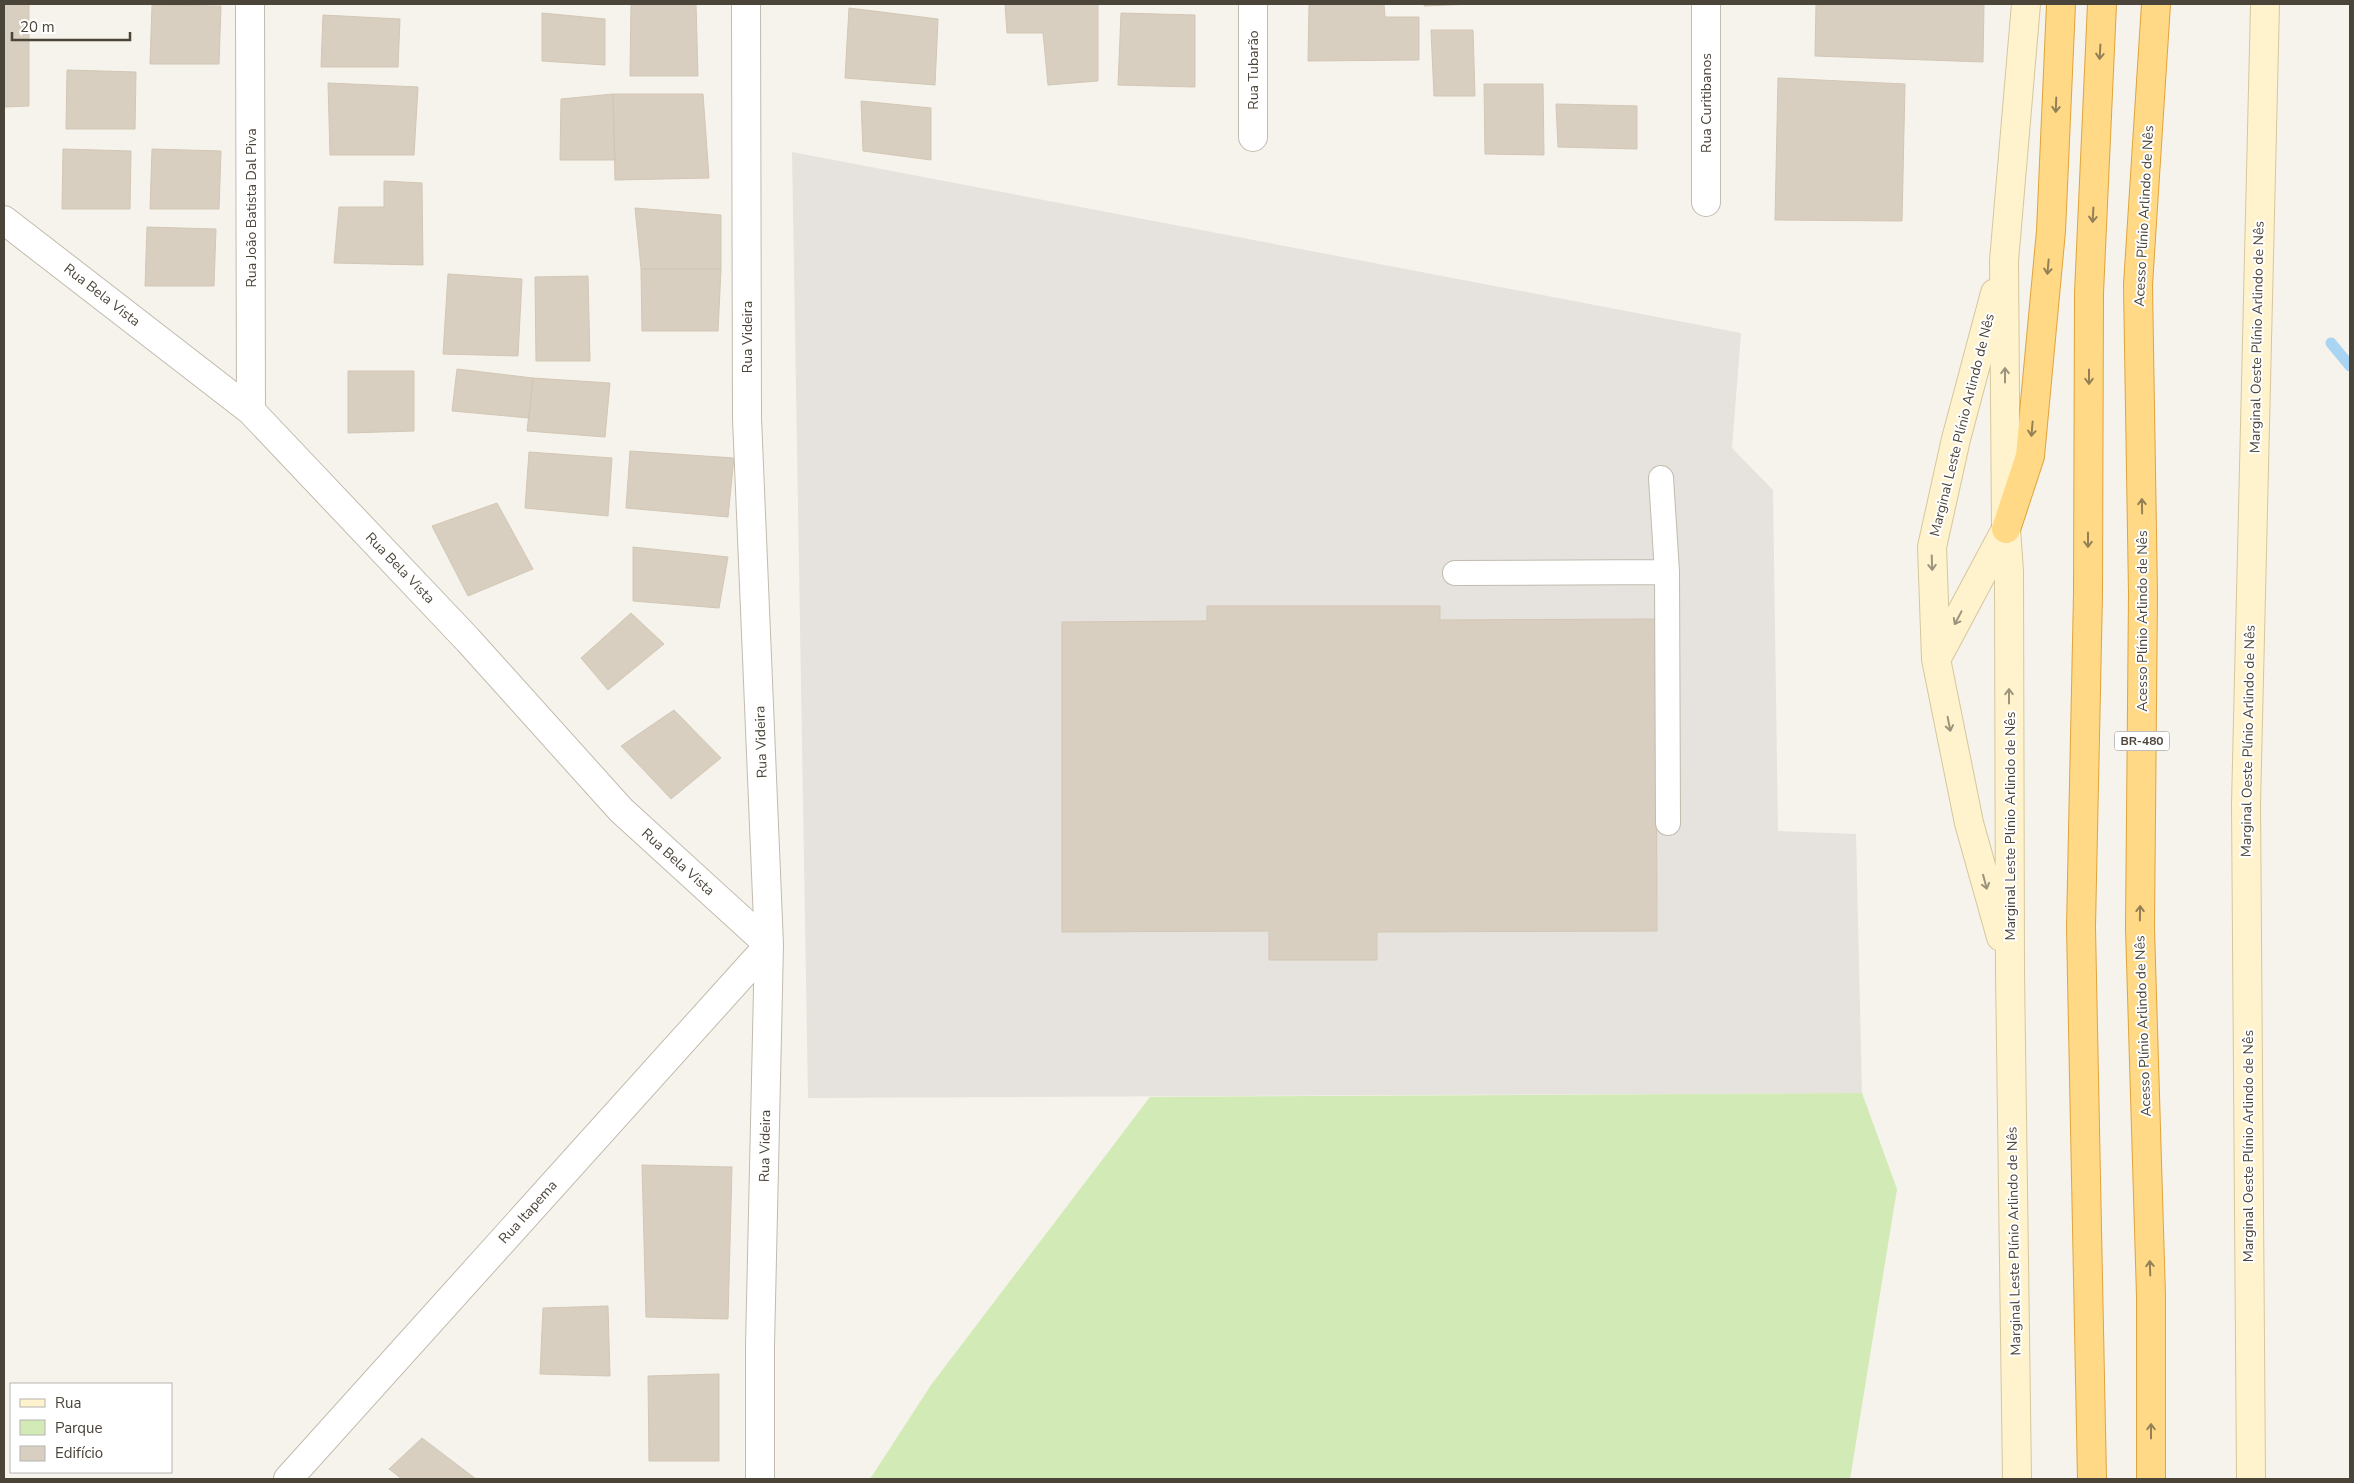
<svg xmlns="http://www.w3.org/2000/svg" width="2354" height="1483" viewBox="0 0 2354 1483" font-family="'Nunito Sans',sans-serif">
<rect width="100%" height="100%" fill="#f6f3ec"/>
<!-- industrial -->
<path fill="#e6e2dd" d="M 792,152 L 1741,333 L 1732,448 L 1773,490 L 1778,831 L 1856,834 L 1862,1093 L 808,1098 Z"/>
<!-- green -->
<path fill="#d2eab5" d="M 1862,1093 L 1897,1189 L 1850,1479 L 870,1479 L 931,1385 L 1150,1097 Z"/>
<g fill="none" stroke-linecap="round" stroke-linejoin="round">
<!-- stream -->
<path stroke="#a9d4f2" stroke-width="11" d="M 2331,343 L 2350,366"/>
</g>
<!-- building -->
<path fill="#d8cfc1" stroke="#d3c7b4" d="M 4,4 L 29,4 L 29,106 L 4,107 Z
M 631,4 L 696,4 L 698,76 L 630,76 Z
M 1005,4 L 1098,4 L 1098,81 L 1048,85 L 1043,33 L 1007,33 Z
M 1309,4 L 1384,4 L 1385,17 L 1419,17 L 1419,60 L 1308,61 Z
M 1424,4 L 1475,4 L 1424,6 Z
M 1816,4 L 1984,4 L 1983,62 L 1815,56 Z
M 152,5 L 221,6 L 219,64 L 150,64 Z
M 849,8 L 938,19 L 935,85 L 845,78 Z
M 542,13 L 605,19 L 605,65 L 542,61 Z
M 1121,13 L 1195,15 L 1195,87 L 1118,85 Z
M 323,15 L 400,19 L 398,67 L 321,67 Z
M 1431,30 L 1473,30 L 1475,96 L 1434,96 Z
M 67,70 L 136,72 L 135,129 L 66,129 Z
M 1778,78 L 1905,84 L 1902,221 L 1775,220 Z
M 328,83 L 418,87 L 414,155 L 330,155 Z
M 1484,84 L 1543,84 L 1544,155 L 1485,154 Z
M 613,94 L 703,94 L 709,178 L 615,180 Z
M 613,94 L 615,160 L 560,160 L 561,99 Z
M 861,101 L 931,108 L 931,160 L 863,151 Z
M 1556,104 L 1637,106 L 1637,149 L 1558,147 Z
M 63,149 L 131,151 L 130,209 L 62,209 Z
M 152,149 L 221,151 L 219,209 L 150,209 Z
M 384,181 L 422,183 L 423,265 L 334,263 L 339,207 L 384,207 Z
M 635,208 L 721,215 L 721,269 L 641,269 Z
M 147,227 L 216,229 L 214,286 L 145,286 Z
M 641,269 L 721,269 L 718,331 L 642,331 Z
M 448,274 L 522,279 L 518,356 L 443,354 Z
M 588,276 L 590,361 L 536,361 L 535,277 Z
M 457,369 L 533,378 L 529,418 L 452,411 Z
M 348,371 L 414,371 L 414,431 L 348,433 Z
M 533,378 L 610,383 L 605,437 L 527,431 Z
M 630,451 L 734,458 L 728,517 L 626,508 Z
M 529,452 L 612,458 L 608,516 L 525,508 Z
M 497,503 L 533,569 L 468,596 L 432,526 Z
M 633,547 L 728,557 L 719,608 L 633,601 Z
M 1207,606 L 1440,606 L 1440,620 L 1656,619 L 1657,931 L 1377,932 L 1377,960 L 1269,960 L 1269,931 L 1062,932 L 1062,622 L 1207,621 Z
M 631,613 L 664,644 L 608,690 L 581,658 Z
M 674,710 L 721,758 L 671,799 L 621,746 Z
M 642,1165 L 732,1167 L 728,1319 L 646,1317 Z
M 608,1306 L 610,1376 L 540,1374 L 543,1308 Z
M 719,1374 L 719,1461 L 649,1461 L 648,1376 Z
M 422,1438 L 476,1479 L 402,1479 L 389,1469 Z"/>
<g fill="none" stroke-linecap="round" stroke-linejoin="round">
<!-- service casing -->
<g stroke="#c2bbae" stroke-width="26">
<path id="service" d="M 1661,478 L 1667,572 L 1668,823
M 1455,573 L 1667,572"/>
</g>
<!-- minor casing -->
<g stroke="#c2bbae" stroke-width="30">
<path id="minor" d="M 250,4 L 251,411
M 746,4 L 747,418 L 769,945 L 760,1346 L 760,1479
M 1253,4 L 1253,137
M 1706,202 L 1706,4
M 4,220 L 251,411 L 468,640 L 621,810 L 769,945 L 288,1479"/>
</g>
<!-- secondary casing -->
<g stroke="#d6c79b" stroke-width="30">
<path id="secondary" d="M 1995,293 L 1956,439 L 1932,547 L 1936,659 L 1969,823 L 2001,937
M 1937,658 L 2006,529
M 2017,1479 L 2010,972 L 2009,572 L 2006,529 L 2004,261 L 2026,4
M 2251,1479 L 2246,804 L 2265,4"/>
</g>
<!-- trunk casing -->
<g stroke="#e0a43c" stroke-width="30">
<path id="trunk" d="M 2006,529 L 2030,456 L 2051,231 L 2061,4
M 2092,1479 L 2081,927 L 2088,594 L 2089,293 L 2102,4
M 2151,1479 L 2151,1296 L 2140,928 L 2143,594 L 2138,285 L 2156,4"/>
</g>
<!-- service -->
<use href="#service" stroke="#fff" stroke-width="24"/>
<!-- minor -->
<use href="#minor" stroke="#fff" stroke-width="28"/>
<!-- secondary -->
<use href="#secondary" stroke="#fff3cd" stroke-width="28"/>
<!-- trunk -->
<use href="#trunk" stroke="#ffd985" stroke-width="28"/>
</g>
<!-- one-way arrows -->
<defs><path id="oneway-shaft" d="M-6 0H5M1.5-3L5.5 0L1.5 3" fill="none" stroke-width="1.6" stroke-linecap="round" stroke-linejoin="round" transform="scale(1.25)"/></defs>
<g stroke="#938057">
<use href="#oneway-shaft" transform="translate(2100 52) rotate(93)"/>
<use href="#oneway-shaft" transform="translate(2056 105) rotate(92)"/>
<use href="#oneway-shaft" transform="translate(2093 215) rotate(93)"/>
<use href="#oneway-shaft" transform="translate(2048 267) rotate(95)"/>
<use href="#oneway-shaft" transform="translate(2089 377) rotate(90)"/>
<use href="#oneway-shaft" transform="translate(2032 429) rotate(95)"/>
<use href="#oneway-shaft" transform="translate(2142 506) rotate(-91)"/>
<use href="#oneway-shaft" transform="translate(2088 540) rotate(90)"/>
<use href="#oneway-shaft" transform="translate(2140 913) rotate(-89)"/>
<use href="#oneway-shaft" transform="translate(2150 1268) rotate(-92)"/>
<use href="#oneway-shaft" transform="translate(2151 1431) rotate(-90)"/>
</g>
<g stroke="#9c937c">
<use href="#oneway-shaft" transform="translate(2005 375) rotate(-90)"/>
<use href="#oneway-shaft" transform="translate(1932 563) rotate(88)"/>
<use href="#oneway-shaft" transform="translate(1958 618) rotate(118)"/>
<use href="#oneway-shaft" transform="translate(2009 696) rotate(-90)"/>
<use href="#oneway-shaft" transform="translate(1949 724) rotate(79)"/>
<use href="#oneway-shaft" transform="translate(1985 882) rotate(75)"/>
</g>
<g text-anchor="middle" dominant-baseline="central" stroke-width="4" stroke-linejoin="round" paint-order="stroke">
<!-- shield labels -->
<rect fill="#fff" stroke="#817c74" stroke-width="1" x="2114.5" y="731.5" width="55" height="19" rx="4"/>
<g font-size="12" font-weight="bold" fill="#4b4439">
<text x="2142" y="741">BR-480</text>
</g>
<!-- street labels -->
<g font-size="14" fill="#4b4439" stroke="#fff">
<text transform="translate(1253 70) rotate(-90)">Rua Tubarão</text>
<text transform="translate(1706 103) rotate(-90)">Rua Curitibanos</text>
<text transform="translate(251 208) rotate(-90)">Rua João Batista Dal Piva</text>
<text transform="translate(2144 216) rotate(-87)">Acesso Plínio Arlindo de Nês</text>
<text transform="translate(102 295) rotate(38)">Rua Bela Vista</text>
<text transform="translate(747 337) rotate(-90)">Rua Videira</text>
<text transform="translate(2257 337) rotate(-89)">Marginal Oeste Plínio Arlindo de Nês</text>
<text transform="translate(1962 425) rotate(-76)">Marginal Leste Plínio Arlindo de Nês</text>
<text transform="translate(400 568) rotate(46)">Rua Bela Vista</text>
<text transform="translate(2142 621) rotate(-90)">Acesso Plínio Arlindo de Nês</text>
<text transform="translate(2248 741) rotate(-89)">Marginal Oeste Plínio Arlindo de Nês</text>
<text transform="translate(761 742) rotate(-92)">Rua Videira</text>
<text transform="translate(2010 826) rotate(-90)">Marginal Leste Plínio Arlindo de Nês</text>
<text transform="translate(678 862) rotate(42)">Rua Bela Vista</text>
<text transform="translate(2143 1026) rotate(-92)">Acesso Plínio Arlindo de Nês</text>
<text transform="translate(765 1146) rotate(-89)">Rua Videira</text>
<text transform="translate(2248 1146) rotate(-90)">Marginal Oeste Plínio Arlindo de Nês</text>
<text transform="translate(528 1212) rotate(-48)">Rua Itapema</text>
<text transform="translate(2014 1241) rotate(-91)">Marginal Leste Plínio Arlindo de Nês</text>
</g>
</g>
<!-- border -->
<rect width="2354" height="1483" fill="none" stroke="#4b4439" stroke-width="10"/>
<!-- legend -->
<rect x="10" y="1383" width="162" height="90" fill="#ffffff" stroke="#b7b4b0"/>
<rect x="20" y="1399" width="25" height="8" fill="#fff3cd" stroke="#b7b4b0"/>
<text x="55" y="1408" font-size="15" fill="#4b4439">Rua</text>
<rect x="20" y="1420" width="25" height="15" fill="#d2eab5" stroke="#b7b4b0"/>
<text x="55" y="1433" font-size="15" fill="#4b4439">Parque</text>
<rect x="20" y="1446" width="25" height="15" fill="#d8cfc1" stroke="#b7b4b0"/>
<text x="55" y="1458" font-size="15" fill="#4b4439">Edifício</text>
<!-- scale -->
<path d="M12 32v8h118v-8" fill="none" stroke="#4b4439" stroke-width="2.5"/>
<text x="20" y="32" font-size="15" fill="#4b4439" stroke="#ffffff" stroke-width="4" paint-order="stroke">20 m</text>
</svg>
